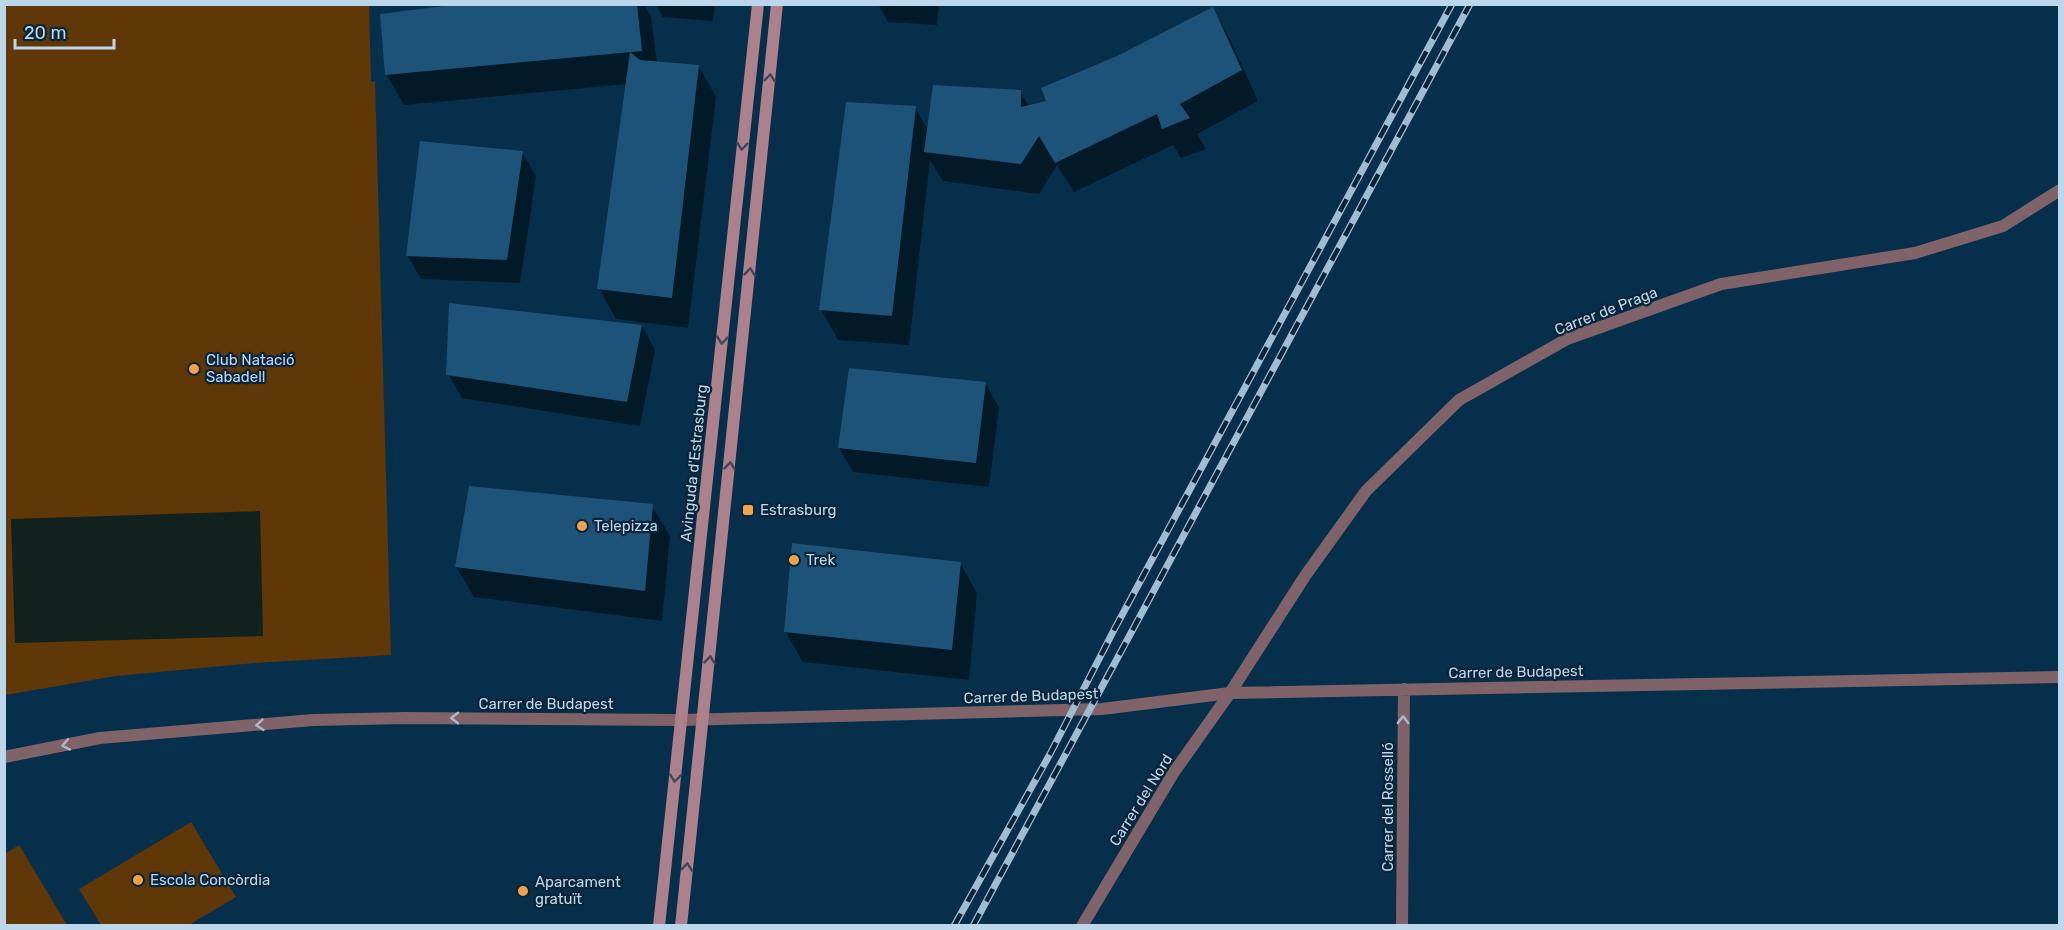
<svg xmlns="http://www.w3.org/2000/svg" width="2064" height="930" viewBox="0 0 2064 930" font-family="Rubik,sans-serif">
<rect width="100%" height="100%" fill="#052f4b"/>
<!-- green -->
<path fill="#603707" d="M 5,5 L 369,5 L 371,82 L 375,81 L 391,655 L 255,663 L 116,676 L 5,695 Z
M 191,822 L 236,897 L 189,925 L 101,925 L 79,889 Z
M 19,845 L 67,925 L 5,925 L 5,854 Z"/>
<!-- water -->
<path fill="#10211e" d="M 260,511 L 263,636 L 15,643 L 11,519 Z"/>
<!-- shadow -->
<path fill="#0007" d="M 473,4 L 644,4 L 651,16 L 657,63 L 699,67 L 716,97 L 688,328 L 616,319 L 599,288 L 627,84 L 404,105 L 386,74 Z
M 655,4 L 715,4 L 713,21 L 663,17 Z
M 878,4 L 939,4 L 937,25 L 888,22 Z
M 1213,9 L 1230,39 L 1258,101 L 1197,134 L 1206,149 L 1181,158 L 1173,145 L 1074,192 L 1057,165 L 1039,194 L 943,181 L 930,160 L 909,345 L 838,340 L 821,309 L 915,107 L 928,130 L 1020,92 L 1029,106 L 1048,102 L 1118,57 Z
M 522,152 L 536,176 L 520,283 L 421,279 L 407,255 Z
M 642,326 L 655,350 L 640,426 L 462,398 L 448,374 Z
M 850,370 L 985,383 L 999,407 L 989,487 L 853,472 L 839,448 Z
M 652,506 L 670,536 L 662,621 L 474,597 L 456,567 Z
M 960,563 L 977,593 L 969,680 L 803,662 L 785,631 Z"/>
<!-- building -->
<path fill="#1d5378" d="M 460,4 L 637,4 L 642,51 L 385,75 L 380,14 Z
M 1213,7 L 1242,70 L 1180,104 L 1190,118 L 1162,129 L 1157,114 L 1055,163 L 1039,136 L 1021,164 L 924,152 L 933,85 L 1021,90 L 1021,107 L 1046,101 L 1041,88 L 1117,56 Z
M 630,52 L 640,60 L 699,65 L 672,298 L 597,289 Z
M 846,102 L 916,106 L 892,316 L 819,310 Z
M 420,141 L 523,151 L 507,260 L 406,256 Z
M 449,303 L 642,325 L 627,402 L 446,375 Z
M 849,368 L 986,382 L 976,463 L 838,448 Z
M 469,486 L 653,504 L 645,591 L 455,567 Z
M 792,543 L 961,562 L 952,650 L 784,632 Z"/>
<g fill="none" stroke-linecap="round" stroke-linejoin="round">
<!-- street -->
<path stroke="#7f6369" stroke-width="12" d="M 4,757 L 100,738 L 313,720 L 405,718 L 681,720 L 1102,709 L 1230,693 L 2060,677
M 1082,926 L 1174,772 L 1230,693 L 1305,576 L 1366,491 L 1459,400 L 1567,339 L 1721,284 L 1915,253 L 2003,226 L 2060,190
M 1402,926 L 1404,689"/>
<!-- secondary -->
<path stroke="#ad818c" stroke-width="12" d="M 659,926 L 758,4
M 681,926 L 777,4"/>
<!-- rail casing -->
<g stroke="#9fbcd3" stroke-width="7">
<path id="rail" d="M 954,926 L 1050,754 L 1115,628 L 1452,4
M 973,926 L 1470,4"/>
</g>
<!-- rail -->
<use href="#rail" stroke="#092539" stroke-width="4.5" stroke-dasharray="14" stroke-linecap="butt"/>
</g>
<!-- one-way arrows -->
<defs><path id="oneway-chevron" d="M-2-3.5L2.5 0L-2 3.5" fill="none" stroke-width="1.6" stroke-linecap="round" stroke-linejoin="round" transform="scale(1.5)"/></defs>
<g stroke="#424556">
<use href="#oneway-chevron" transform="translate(770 78) rotate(-84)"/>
<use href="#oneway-chevron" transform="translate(742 146) rotate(96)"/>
<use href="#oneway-chevron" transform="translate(750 272) rotate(-84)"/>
<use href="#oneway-chevron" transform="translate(722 340) rotate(96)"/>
<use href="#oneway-chevron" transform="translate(730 466) rotate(-84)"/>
<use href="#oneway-chevron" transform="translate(710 660) rotate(-84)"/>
<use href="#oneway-chevron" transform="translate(675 778) rotate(96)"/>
<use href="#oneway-chevron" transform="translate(687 867) rotate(-84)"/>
</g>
<g stroke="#adb9cb">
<use href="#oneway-chevron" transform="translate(455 718) rotate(-180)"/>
<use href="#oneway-chevron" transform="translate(1403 720) rotate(-90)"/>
<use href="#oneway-chevron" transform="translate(260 725) rotate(175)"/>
<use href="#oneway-chevron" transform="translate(66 745) rotate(169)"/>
</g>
<!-- markers -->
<g fill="#f7a149" stroke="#092539" stroke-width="2">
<circle cx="194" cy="369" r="6"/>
<rect x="742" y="504" width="12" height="12" rx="3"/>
<circle cx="582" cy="526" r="6"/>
<circle cx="794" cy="560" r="6"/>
<circle cx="138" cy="880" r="6"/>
<circle cx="523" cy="891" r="6"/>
</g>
<g text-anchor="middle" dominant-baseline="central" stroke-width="4.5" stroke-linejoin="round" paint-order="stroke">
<!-- street labels -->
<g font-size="15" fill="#bcd6ec" stroke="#092539">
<text transform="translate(1606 311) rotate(-21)">Carrer de Praga</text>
<text transform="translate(694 463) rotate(-84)">Avinguda d'Estrasburg</text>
<text transform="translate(1516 672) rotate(-1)">Carrer de Budapest</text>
<text transform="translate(1031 696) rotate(-2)">Carrer de Budapest</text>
<text x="546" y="704">Carrer de Budapest</text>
<text transform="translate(1141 800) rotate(-58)">Carrer del Nord</text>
<text transform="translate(1388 807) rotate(-90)">Carrer del Rosselló</text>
</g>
<!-- poi labels -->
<g font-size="15" fill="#bcd6ec" stroke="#092539" text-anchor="start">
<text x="206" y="360">Club Natació<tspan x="206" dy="17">Sabadell</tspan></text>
<text x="760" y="510">Estrasburg</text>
<text x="594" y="526">Telepizza</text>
<text x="806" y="560">Trek</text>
<text x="150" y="880">Escola Concòrdia</text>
<text x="535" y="882">Aparcament<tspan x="535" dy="17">gratuït</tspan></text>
</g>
</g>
<!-- border -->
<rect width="2064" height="930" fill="none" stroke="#bcd6ec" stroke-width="12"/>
<!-- scale -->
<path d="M15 39v9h99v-9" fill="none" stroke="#bcd6ec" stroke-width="3"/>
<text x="24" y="39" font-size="18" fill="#bcd6ec" stroke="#092539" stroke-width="4.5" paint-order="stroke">20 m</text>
</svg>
